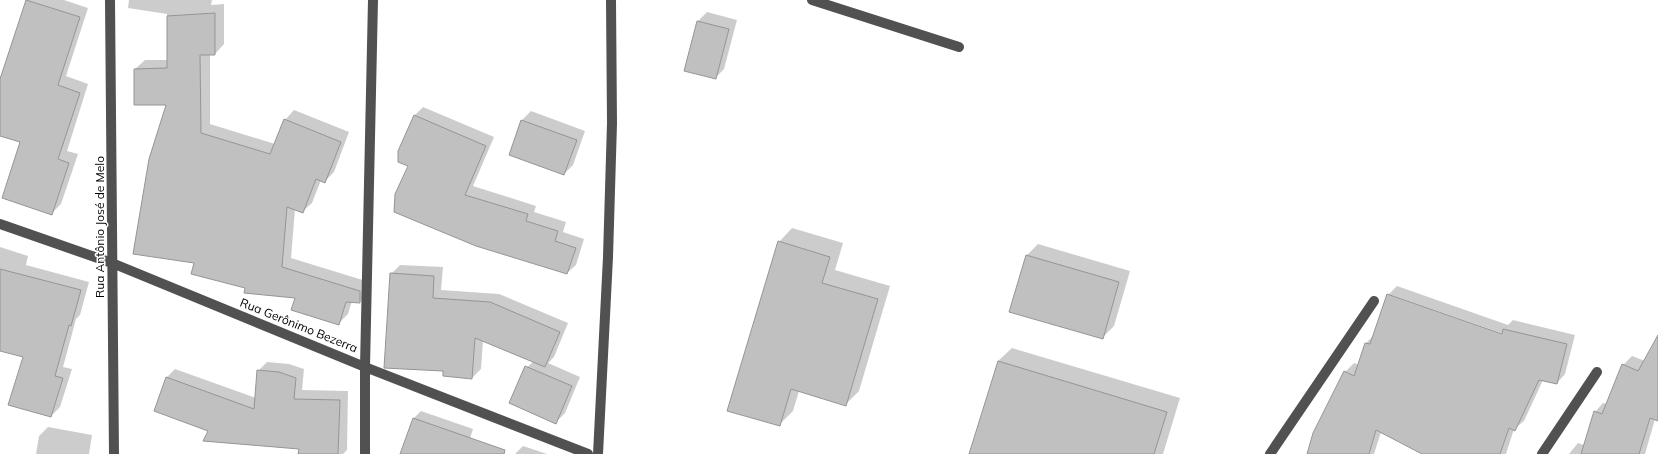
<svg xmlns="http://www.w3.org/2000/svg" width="1658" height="454" viewBox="0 0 1658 454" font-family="Mulish,sans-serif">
<rect width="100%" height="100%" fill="#fff"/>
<!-- shadow -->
<path fill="#0003" fill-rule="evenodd" d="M 27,0 L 64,0 L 88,8 L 66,76 L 88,84 L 67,151 L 78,154 L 61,204 L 52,213 L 22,142 L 0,135 L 0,82 Z
M 129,0 L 212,0 L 211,5 L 224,4 L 224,44 L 215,54 L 210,54 L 210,124 L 275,144 L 285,120 L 294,110 L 349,132 L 334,172 L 324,182 L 321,180 L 312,203 L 302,212 L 295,209 L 291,258 L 369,282 L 369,293 L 360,302 L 352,301 L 348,314 L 338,324 L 296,297 L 246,288 L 196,262 L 167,104 L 135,69 L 145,60 L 168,60 L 167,14 L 128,8 Z
M 707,12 L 737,20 L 724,69 L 715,78 L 685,70 L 698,21 Z
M 423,107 L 494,137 L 473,186 L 536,206 L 534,212 L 566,222 L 563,232 L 584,239 L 576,265 L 567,273 L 409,166 L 415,115 Z
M 531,111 L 585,131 L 573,165 L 564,174 L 510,154 L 522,120 Z
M 792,228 L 843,243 L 835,270 L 890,286 L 859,391 L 845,405 L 799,391 L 793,411 L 779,425 L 779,242 Z
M 1038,244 L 1130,271 L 1114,326 L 1102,338 L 1026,256 Z
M 0,247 L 28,256 L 26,265 L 89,282 L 80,315 L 76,319 L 63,367 L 72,369 L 60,407 L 51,416 L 24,356 L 0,350 Z
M 400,265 L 443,267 L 441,290 L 499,294 L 568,323 L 554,357 L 548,363 L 580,377 L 565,413 L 556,422 L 524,370 L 534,361 L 483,340 L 481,369 L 472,378 L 444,370 L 391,274 Z
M 1397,286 L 1508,325 L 1513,320 L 1575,335 L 1565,374 L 1557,383 L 1543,380 L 1524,421 L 1514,429 L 1506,454 L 1422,454 L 1381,432 L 1374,454 L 1308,454 L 1345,372 L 1354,363 L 1359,365 L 1366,343 L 1373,336 L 1388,295 ZM 1391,295 L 1507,335 L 1506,337 L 1391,297 Z
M 1658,337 L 1658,420 L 1655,419 L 1645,454 L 1569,454 L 1578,443 L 1584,445 L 1595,412 L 1603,403 L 1607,404 L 1623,365 L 1632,356 L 1645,361 Z
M 1012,348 L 1180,398 L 1163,454 L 970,454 L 998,361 Z
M 267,362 L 289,364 L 304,369 L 302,390 L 348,391 L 347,450 L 343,454 L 299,454 L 300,448 L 209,430 L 166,378 L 175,369 L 256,398 L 258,371 Z
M 421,411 L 473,429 L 465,454 L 412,454 L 413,419 Z
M 48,427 L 92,435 L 89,454 L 36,454 L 39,436 Z
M 523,446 L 547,454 L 515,454 Z"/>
<!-- building -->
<path fill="#c0c0c0" stroke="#959595" d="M 26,0 L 80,17 L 58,85 L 80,93 L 58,159 L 69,163 L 52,215 L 2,198 L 20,142 L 0,136 L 0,79 Z
M 215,13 L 215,55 L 200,55 L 201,133 L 270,154 L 284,119 L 341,142 L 325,183 L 316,179 L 303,213 L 287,207 L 282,267 L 360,291 L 360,303 L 346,302 L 339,325 L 291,310 L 295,298 L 244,293 L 245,288 L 191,274 L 194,263 L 133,254 L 149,159 L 166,105 L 134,105 L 134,69 L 167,68 L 167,16 Z
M 697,21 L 729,29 L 716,79 L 684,71 Z
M 414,115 L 486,146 L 465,195 L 528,214 L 526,221 L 558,231 L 555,241 L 576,248 L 567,274 L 476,246 L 394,212 L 395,194 L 408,166 L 398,162 L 398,151 Z
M 521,120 L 577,140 L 564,175 L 509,155 Z
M 778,241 L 830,257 L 822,283 L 878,299 L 846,406 L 791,389 L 780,426 L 727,411 Z
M 1026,255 L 1119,282 L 1103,339 L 1009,312 Z
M 0,269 L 81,290 L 71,326 L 69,325 L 55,376 L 63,378 L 51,417 L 8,405 L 23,357 L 0,351 Z
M 390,273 L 434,276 L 433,298 L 490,302 L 560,332 L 545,367 L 475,338 L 472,379 L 443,376 L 443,371 L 384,368 Z
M 1387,294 L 1502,334 L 1503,329 L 1567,344 L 1557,384 L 1539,380 L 1515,431 L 1509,428 L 1500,454 L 1422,454 L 1376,430 L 1369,454 L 1307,454 L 1313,433 L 1344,371 L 1354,376 L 1365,343 L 1370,344 Z
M 1658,335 L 1658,421 L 1650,418 L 1639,454 L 1581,454 L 1594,411 L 1602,414 L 1622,364 L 1638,371 Z
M 998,361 L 1167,412 L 1154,454 L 969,454 Z
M 525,366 L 572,386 L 556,424 L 509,403 Z
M 257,370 L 279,372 L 296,378 L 294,399 L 340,400 L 338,454 L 298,454 L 299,449 L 203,441 L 208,431 L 154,411 L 166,377 L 254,409 Z
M 413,418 L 505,450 L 504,454 L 400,454 Z"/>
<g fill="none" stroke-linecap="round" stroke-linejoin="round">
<!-- minor -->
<path stroke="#515151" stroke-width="10" d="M 110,0 L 114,454
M 812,0 L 959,47
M 0,224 L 112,263 L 365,367 L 588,454
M 365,454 L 365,367 L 373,0
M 598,454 L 608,257 L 612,123 L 611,0
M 1270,454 L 1374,301
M 1542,454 L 1597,372"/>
</g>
<g text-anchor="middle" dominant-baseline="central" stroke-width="3" stroke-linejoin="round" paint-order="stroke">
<!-- street labels -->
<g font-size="12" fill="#000" stroke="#fff">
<text transform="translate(99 227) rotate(-90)">Rua Antônio José de Melo</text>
<text transform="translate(299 325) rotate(22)">Rua Gerônimo Bezerra</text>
</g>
</g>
</svg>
